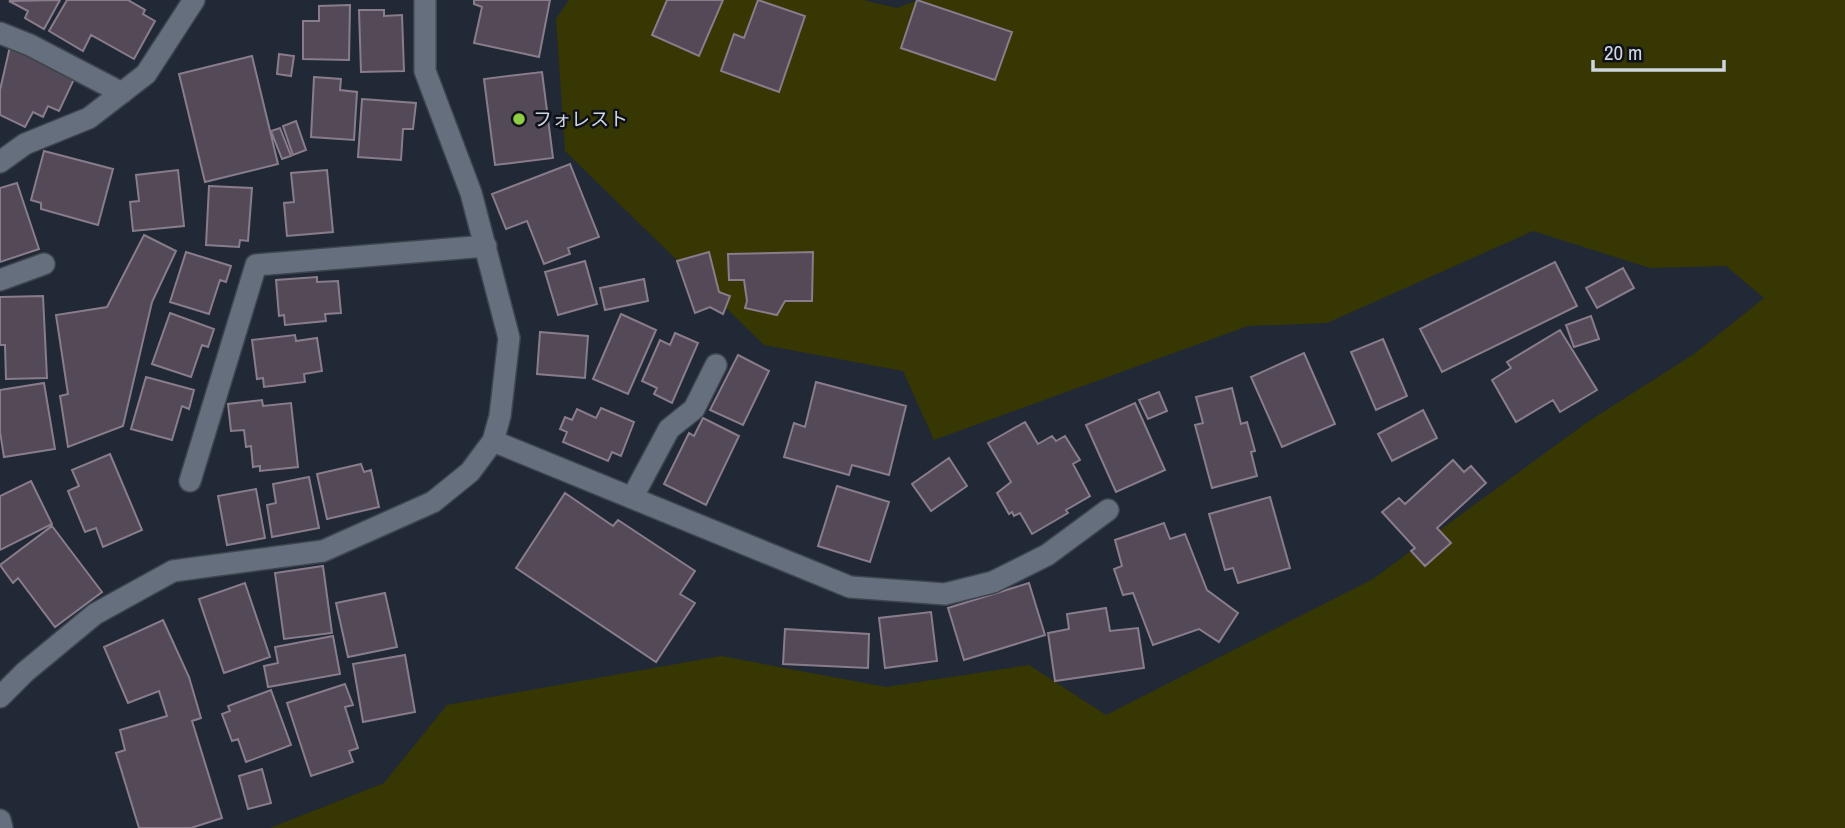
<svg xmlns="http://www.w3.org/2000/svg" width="1845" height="828" viewBox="0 0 1845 828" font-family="'Archivo Narrow','Noto Sans JP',sans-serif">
<rect width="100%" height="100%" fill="#212936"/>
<!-- green -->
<path fill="#373703" d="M 569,0 L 863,0 L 897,8 L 918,0 L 1845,0 L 1845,828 L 270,828 L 384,783 L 447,705 L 721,656 L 886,687 L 1029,665 L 1106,715 L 1373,579 L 1586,423 L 1694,354 L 1764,298 L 1726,266 L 1650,268 L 1533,231 L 1327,323 L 1248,326 L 934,440 L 903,371 L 764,345 L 565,151 L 556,19 Z"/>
<!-- building -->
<path fill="#544957" stroke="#897c8b" stroke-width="2" d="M 60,0 L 44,29 L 25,18 L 28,11 L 9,1 Z
M 67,0 L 128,0 L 145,10 L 143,14 L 155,21 L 134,59 L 91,35 L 83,51 L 49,31 Z
M 474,0 L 550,0 L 539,57 L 474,43 L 482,7 L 474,4 Z
M 667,0 L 723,0 L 699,56 L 652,35 Z
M 758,0 L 805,16 L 779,92 L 721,71 L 734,34 L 744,38 Z
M 917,0 L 1012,32 L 995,80 L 901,48 Z
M 350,5 L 349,60 L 303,59 L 303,21 L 319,21 L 319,6 Z
M 359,10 L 384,10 L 384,16 L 402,15 L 404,71 L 361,72 Z
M 11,42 L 76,75 L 59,111 L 48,106 L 43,117 L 33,112 L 25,127 L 0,115 L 0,90 Z
M 279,54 L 294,56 L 291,76 L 277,74 Z
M 252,56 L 278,164 L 205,182 L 179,74 Z
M 542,72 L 553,158 L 495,165 L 484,79 Z
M 314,77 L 341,79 L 340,90 L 357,92 L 354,140 L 311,137 Z
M 362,99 L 416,103 L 413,129 L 403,129 L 401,160 L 358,157 Z
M 296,121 L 306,150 L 293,155 L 283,126 Z
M 280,128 L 291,156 L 282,159 L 271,131 Z
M 44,151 L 113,169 L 98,225 L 41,209 L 41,203 L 31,200 Z
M 570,164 L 599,237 L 568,248 L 570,254 L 544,264 L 527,221 L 506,229 L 492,194 Z
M 178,170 L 184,226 L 133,231 L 130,202 L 139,201 L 136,175 Z
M 327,170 L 333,232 L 287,236 L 284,203 L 294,202 L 291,173 Z
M 17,183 L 39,249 L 0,262 L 0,188 Z
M 209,186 L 252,188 L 248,241 L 240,240 L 239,247 L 206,245 Z
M 144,235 L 176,251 L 152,302 L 123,426 L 68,447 L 60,396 L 68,394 L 56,315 L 107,307 Z
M 186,252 L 231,266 L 226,282 L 220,280 L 209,314 L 170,302 Z
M 709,252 L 719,292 L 730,296 L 723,314 L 710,307 L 695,313 L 677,261 Z
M 813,252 L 812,301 L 785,301 L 777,315 L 745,308 L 747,301 L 744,280 L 729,280 L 728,254 Z
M 585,261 L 597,304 L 558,315 L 545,272 Z
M 1555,262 L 1577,306 L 1442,372 L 1420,329 Z
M 1623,268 L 1634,288 L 1597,308 L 1586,288 Z
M 317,277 L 317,282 L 338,281 L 341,313 L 325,314 L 326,321 L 285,325 L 284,315 L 279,316 L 276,280 Z
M 644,279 L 648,301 L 605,310 L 600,288 Z
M 43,296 L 47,378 L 6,379 L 5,345 L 0,345 L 0,297 Z
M 170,313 L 214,329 L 208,347 L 202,345 L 191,377 L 152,364 Z
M 621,314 L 656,330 L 628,394 L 593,379 Z
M 1591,316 L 1599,339 L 1574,347 L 1566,325 Z
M 1560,330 L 1597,390 L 1560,412 L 1553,400 L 1516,422 L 1492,380 L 1511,368 L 1507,362 Z
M 540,332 L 588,336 L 585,378 L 537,374 Z
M 675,333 L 698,343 L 672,403 L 654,394 L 657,388 L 642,381 L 660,340 L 670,345 Z
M 295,335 L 296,341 L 317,338 L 322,371 L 304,374 L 305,382 L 264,387 L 263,378 L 257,379 L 252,340 Z
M 1383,339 L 1407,396 L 1376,410 L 1351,352 Z
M 1304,353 L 1335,424 L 1282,447 L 1251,377 Z
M 738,355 L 769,371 L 743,425 L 710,410 Z
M 146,377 L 194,390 L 189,409 L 182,406 L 172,440 L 131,429 Z
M 816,382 L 906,406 L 889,475 L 852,465 L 849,475 L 784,457 L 794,423 L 805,427 Z
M 44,383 L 55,449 L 4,457 L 0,432 L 0,390 Z
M 1232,388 L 1241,424 L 1247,422 L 1255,451 L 1251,452 L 1257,476 L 1212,488 L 1195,425 L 1203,423 L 1196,397 Z
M 1159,392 L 1167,411 L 1148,419 L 1139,400 Z
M 262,400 L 263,406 L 291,403 L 298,467 L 260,471 L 260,466 L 253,467 L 251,446 L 246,447 L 244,430 L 231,431 L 228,404 Z
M 1135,403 L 1165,470 L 1116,492 L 1086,425 Z
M 601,408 L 634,422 L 621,456 L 612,452 L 608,461 L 563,442 L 567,432 L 560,429 L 565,417 L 572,420 L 577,409 L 596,418 Z
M 1423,410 L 1437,438 L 1392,461 L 1378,434 Z
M 703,418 L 739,436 L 706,505 L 664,484 L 689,433 L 694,436 Z
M 1025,422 L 1038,444 L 1052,436 L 1056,441 L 1065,436 L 1080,460 L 1073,464 L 1090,496 L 1066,510 L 1068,513 L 1032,534 L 1020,513 L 1014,516 L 1012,512 L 1009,514 L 997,493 L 1011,482 L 988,443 Z
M 110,454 L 142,530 L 103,547 L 96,528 L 85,532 L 68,491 L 79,486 L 72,470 Z
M 949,458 L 967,486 L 931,511 L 912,484 Z
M 1453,460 L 1464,472 L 1471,466 L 1486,483 L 1437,528 L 1451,543 L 1425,566 L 1411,551 L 1415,548 L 1382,512 L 1399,498 L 1405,504 Z
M 361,464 L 364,472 L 371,470 L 379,507 L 327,519 L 317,474 Z
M 309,477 L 319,528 L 272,537 L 267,505 L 276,503 L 273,484 Z
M 31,481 L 52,524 L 0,550 L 0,496 Z
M 837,486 L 889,502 L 870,562 L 818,546 Z
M 256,489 L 265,538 L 227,545 L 218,496 Z
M 565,493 L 613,526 L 618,520 L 695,571 L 680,594 L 695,603 L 656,662 L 516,568 Z
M 1270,497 L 1290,568 L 1238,583 L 1233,568 L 1225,570 L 1209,514 Z
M 1164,523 L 1170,539 L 1185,534 L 1207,590 L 1238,613 L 1219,642 L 1199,629 L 1153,645 L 1133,593 L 1123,595 L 1114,569 L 1122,566 L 1115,540 Z
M 52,526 L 102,592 L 55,627 L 18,578 L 13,583 L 0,565 Z
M 323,566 L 332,633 L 284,639 L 275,573 Z
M 245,583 L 270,657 L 224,673 L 199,599 Z
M 1029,583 L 1045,635 L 964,660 L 948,608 Z
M 385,593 L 397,647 L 348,657 L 336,603 Z
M 1106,608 L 1110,631 L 1138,628 L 1144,668 L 1055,681 L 1048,633 L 1069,629 L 1067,614 Z
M 931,612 L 937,661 L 885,668 L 879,618 Z
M 163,620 L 189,677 L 201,718 L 192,721 L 222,818 L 191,828 L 139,828 L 116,753 L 125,750 L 120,730 L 167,716 L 159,691 L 128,703 L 104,647 Z
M 785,629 L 869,634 L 868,668 L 783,664 Z
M 333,636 L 340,674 L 268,687 L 264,666 L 278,663 L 275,647 Z
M 405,655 L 415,712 L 363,722 L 353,664 Z
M 345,684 L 353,705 L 345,707 L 358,748 L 349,751 L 353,762 L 311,776 L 287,703 Z
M 271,690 L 291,745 L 246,762 L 238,739 L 232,741 L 222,714 L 230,711 L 228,706 Z
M 262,769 L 271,803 L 248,809 L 239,776 Z"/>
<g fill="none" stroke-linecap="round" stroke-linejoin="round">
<!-- minor casing -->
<g stroke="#3e454f" stroke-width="24">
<path id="minor" d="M 0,33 L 30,45 L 122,93
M 0,162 L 25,144 L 89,118 L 146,74 L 194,0
M 0,280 L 44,264
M 493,441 L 850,587 L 945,594 L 993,582 L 1047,555 L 1108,510
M 190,481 L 256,265 L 486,246
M 632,498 L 669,429 L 694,409 L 716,365
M 0,697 L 25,672 L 95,614 L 173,571 L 323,551 L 433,502 L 470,472 L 493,441 L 500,416 L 509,338 L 471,193 L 425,71 L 425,0
M 0,820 L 2,828"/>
</g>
<!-- minor -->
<use href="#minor" stroke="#666f7e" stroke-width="21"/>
</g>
<!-- markers -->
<circle fill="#8dce44" stroke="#0e1218" stroke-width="2.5" cx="519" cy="119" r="7"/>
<g text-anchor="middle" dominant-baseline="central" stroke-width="5" stroke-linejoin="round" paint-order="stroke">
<!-- poi labels -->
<g font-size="19" fill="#d0d6de" stroke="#0e1218" text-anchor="start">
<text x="533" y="119">フォレスト</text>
</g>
</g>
<!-- scale -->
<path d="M1593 60v10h131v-10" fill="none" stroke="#d0d6de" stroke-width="3.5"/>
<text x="1604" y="60" font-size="21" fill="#d0d6de" stroke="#0e1218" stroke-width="5" paint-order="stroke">20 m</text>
</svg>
